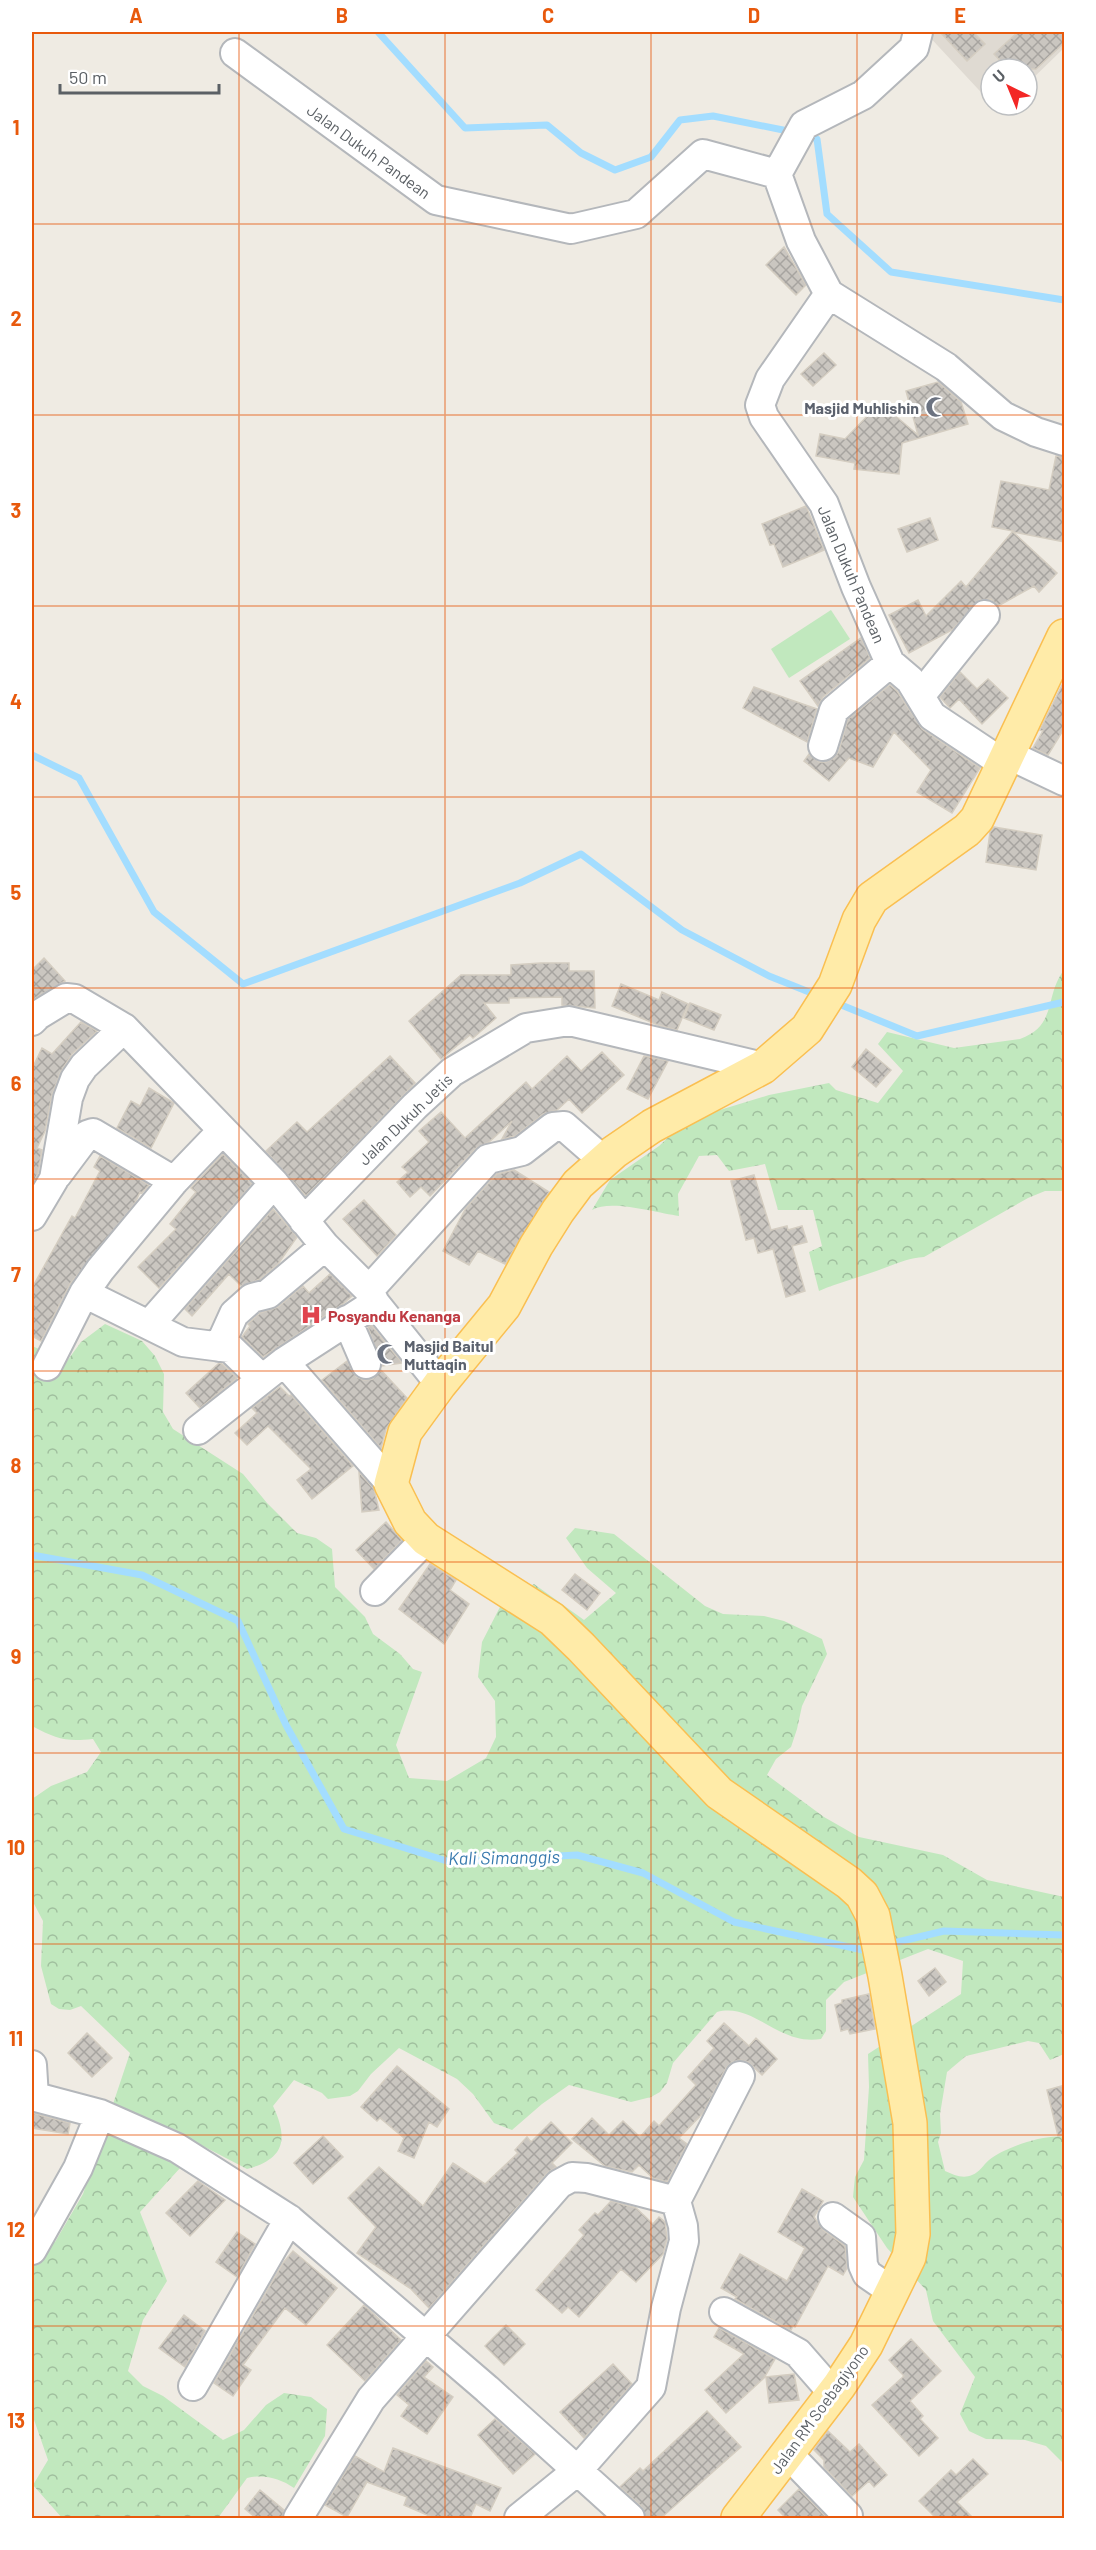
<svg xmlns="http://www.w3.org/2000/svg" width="1096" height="2550" viewBox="0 0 1096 2550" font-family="Barlow,sans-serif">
<defs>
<pattern id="forest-crowns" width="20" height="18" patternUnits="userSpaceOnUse" patternTransform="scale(1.5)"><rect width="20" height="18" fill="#c1e8be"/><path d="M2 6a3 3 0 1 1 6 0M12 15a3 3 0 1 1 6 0" fill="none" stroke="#a0bf9e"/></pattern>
<pattern id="building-cross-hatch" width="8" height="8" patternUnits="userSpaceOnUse" patternTransform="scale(1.5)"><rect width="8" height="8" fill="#cac6c0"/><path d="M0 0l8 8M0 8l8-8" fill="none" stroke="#a7a4a0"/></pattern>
</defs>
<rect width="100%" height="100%" fill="#efebe3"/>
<!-- education -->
<path fill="#dfdad2" d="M 925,32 L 1064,32 L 1064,48 L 1027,84 L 1027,69 L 991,69 L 991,103 Z"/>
<!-- forest -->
<path fill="url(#forest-crowns)" d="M 1064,970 L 1064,1191 L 1045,1191 L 1028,1198 L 924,1257 C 910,1258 900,1262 887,1267 C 865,1276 842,1281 819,1291 L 809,1252 L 822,1246 L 813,1210 L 778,1210 L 765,1164 L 729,1171 L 717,1155 L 699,1156 L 678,1194 L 679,1216 C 656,1213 611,1199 592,1210 L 610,1180 L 659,1146 L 674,1132 L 710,1113 L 769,1095 L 829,1083 L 836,1090 L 878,1103 L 903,1071 L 878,1044 L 887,1032 L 954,1048 L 1020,1039 C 1058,1025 1044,996 1064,970 Z
M 105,1324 L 142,1341 L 155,1356 L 164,1374 L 163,1412 L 173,1429 L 243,1474 L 267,1503 L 297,1533 L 316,1538 L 332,1549 L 335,1587 L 365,1617 L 373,1634 L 400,1654 L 413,1669 L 422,1672 L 396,1745 L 409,1778 L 447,1781 L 486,1758 L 496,1737 L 495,1701 L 478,1677 L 482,1642 L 501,1605 L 534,1584 L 584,1620 L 616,1593 L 587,1568 L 566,1538 L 575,1528 L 614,1534 L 705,1606 L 723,1614 L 764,1616 L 784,1621 L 822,1639 L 827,1654 L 802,1706 L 797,1729 L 791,1747 L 776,1759 L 767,1775 L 824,1817 L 859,1837 L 943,1855 L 987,1880 L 1064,1897 L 1064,2054 L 1050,2060 L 1039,2043 L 1028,2041 L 966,2056 L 947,2072 L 940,2114 L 941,2133 L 938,2142 L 945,2171 C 954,2175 963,2179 972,2175 C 980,2172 983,2165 989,2160 C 1005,2147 1045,2134 1064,2137 L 1064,2464 L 1046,2446 L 1025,2440 L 986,2439 L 969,2431 L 960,2414 L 975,2377 L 933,2321 L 926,2290 L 887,2248 L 853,2197 L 855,2177 L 864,2160 L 869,2087 L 868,2054 L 961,1994 L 963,1961 L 928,1949 L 844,1982 L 826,2000 L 826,2031 L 821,2039 C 778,2046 754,2002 717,2012 L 673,2063 L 667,2083 L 660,2092 L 651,2097 L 631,2102 L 569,2085 L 542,2104 L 512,2130 L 494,2123 L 473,2094 L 457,2079 L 399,2048 L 371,2074 L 358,2091 L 350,2096 L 328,2099 L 322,2093 L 294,2080 L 273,2106 C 289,2140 284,2159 247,2169 L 201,2145 L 140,2212 L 167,2281 L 143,2320 L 128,2371 L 143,2386 L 163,2396 L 223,2440 L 244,2430 L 266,2405 L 284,2393 L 311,2397 L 327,2409 L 325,2436 L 294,2488 C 280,2478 263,2474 247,2478 L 218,2518 L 62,2518 L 33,2485 L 48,2460 L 32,2414 L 32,2243 L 55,2242 L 83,2194 L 130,2053 L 81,2006 L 70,2010 L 59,2009 L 51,2004 L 41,1966 L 43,1921 L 32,1900 L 32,1799 L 51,1786 L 87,1772 L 101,1752 L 93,1739 C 65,1742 57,1739 32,1726 L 32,1346 L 67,1361 L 81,1342 Z"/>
<!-- garden -->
<path fill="#c1e8be" d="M 831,610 L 850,639 L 789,678 L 771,649 Z"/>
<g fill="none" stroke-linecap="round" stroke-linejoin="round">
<!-- stream -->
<path stroke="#a3ddff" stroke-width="7" d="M 378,32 L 465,128 L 547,125 L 581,153 L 615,170 L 651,157 L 680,120 L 713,116 L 793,132
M 807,136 L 817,139 L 827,214 L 891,272 L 1064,300
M 32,755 L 79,778 L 154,912 L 243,984 L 520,883 L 581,854 L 682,930 L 769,976 L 819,996
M 834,1002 L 917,1036 L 1064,1002
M 32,1555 L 142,1575 L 238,1621 L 286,1725 L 344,1829 L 450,1862 L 577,1855 L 643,1873 L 734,1922 L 863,1950 L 872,1948
M 889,1944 L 944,1931 L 1064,1935"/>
</g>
<!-- building -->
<path fill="url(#building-cross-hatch)" stroke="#d4cdc1" stroke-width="1.5" d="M 940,32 L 973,32 L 985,44 L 967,61 Z
M 1018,32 L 1065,32 L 1065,42 L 1036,69 L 1008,69 L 994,54 Z
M 784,247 L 806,285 L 796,295 L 766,265 Z
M 824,353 L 836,365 L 813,386 L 801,374 Z
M 938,382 L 961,402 L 968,424 L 902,443 L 899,474 L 854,469 L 855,463 L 816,456 L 820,434 L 845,439 L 880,403 L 918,435 L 906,391 Z
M 1056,456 L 1065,457 L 1065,542 L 1013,532 L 1057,573 L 1039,592 L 1034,586 L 998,606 L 991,599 L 979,600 L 952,630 L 909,653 L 889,615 L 918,600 L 926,616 L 961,581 L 966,587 L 1013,531 L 992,527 L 1001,481 L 1049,490 Z
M 806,506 L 824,550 L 783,567 L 774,544 L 770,545 L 762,524 Z
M 930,518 L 938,540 L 907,552 L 898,529 Z
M 861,638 L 870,658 L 823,697 L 818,706 L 800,681 Z
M 960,672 L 977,689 L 988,679 L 1008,698 L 982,724 L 959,699 L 950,708 L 940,697 Z
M 1065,679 L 1065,727 L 1048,755 L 1033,748 L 1043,731 L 1040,730 Z
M 890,685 L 897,691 L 922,729 L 980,768 L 952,813 L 917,792 L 931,770 L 894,732 L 873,767 L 849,758 L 829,781 L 804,761 L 809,754 L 819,762 L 826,762 L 834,758 L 839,751 L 848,719 Z
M 754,687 L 817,709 L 807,742 L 743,708 Z
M 994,827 L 1042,835 L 1036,870 L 986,862 L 990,832 Z
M 44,958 L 65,981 L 32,1000 L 32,970 Z
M 541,963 L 569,963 L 569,971 L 594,971 L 595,1008 L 562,1005 L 562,997 L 509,998 L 509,1003 L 484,1003 L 496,1018 L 473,1038 L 470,1035 L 441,1059 L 409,1021 L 461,975 L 511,975 L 511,965 Z
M 621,984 L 659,1000 L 662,992 L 688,1004 L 677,1030 L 658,1025 L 612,1006 Z
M 690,1003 L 721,1015 L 714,1030 L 684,1018 Z
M 81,1022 L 97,1031 L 72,1054 L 60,1073 L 52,1095 L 45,1131 L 37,1148 L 42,1150 L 38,1173 L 32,1185 L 32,1069 L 42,1048 L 52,1054 Z
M 866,1049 L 891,1070 L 876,1087 L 852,1067 Z
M 602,1052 L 624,1075 L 582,1113 L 569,1099 L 557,1110 L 543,1114 L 515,1136 L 502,1139 L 512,1121 L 489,1142 L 476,1148 L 430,1196 L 421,1187 L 410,1197 L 397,1182 L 408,1172 L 402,1167 L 429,1142 L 419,1131 L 441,1112 L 465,1138 L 526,1082 L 532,1089 L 567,1056 L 581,1071 Z
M 390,1056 L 415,1083 L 306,1196 L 266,1151 L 297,1122 L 307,1132 Z
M 644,1056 L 668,1061 L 648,1099 L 627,1089 Z
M 149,1088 L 174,1103 L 151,1148 L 117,1128 L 131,1101 L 140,1106 Z
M 223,1154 L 252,1184 L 159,1288 L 138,1267 L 176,1229 L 170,1224 L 196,1192 L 191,1188 Z
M 100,1156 L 149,1185 L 142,1193 L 140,1192 L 135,1203 L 70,1284 L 41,1341 L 32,1336 L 32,1288 L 72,1216 L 75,1218 L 100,1171 L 94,1167 Z
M 514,1170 L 549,1192 L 505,1264 L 478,1251 L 469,1265 L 443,1251 L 466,1208 L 497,1174 Z
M 754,1175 L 771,1230 L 787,1226 L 788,1230 L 802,1226 L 807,1242 L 792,1246 L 805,1291 L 786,1297 L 773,1249 L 758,1253 L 754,1238 L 746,1240 L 731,1181 Z
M 364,1200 L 396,1235 L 377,1256 L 343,1219 Z
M 273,1209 L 297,1237 L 278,1264 L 260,1279 L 241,1286 L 229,1274 L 192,1316 L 185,1309 Z
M 330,1274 L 352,1296 L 343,1304 L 263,1357 L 242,1337 L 250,1326 L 248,1324 L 260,1313 L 278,1307 L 303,1286 L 309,1293 Z
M 371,1325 L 402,1363 L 382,1366 L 368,1327 Z
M 347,1361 L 356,1377 L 364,1380 L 373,1379 L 381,1370 L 407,1398 L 386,1429 L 381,1448 L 322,1380 Z
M 219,1363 L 222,1364 L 237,1378 L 200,1408 L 186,1393 Z
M 280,1387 L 289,1396 L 291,1395 L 353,1466 L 312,1499 L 297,1480 L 311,1469 L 268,1426 L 247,1445 L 235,1433 L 257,1413 L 252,1408 Z
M 359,1472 L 374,1489 L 379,1510 L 362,1512 Z
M 386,1522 L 402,1540 L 374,1569 L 356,1550 Z
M 430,1564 L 456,1580 L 450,1590 L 469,1604 L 444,1644 L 399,1609 Z
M 575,1574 L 600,1593 L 587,1610 L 562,1590 Z
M 935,1968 L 946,1982 L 929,1996 L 918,1981 Z
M 869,1994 L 875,2029 L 850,2034 L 848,2029 L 841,2031 L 835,2005 L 842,2003 L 842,2000 Z
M 724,2023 L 749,2046 L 756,2038 L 777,2059 L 762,2075 L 748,2062 L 740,2060 L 732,2062 L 726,2068 L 703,2113 L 679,2138 L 687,2144 L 667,2182 L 653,2178 L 639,2165 L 632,2172 L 605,2166 L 572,2139 L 592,2118 L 609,2135 L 623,2121 L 640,2137 L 654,2121 L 659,2126 L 696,2085 L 688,2077 L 714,2048 L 707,2041 Z
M 87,2033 L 112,2058 L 92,2077 L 68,2053 Z
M 397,2066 L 449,2109 L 437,2127 L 429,2122 L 414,2158 L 398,2151 L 404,2138 L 380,2118 L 377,2121 L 361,2107 Z
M 1065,2085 L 1065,2135 L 1058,2136 L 1047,2090 Z
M 32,2113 L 70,2123 L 68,2134 L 32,2128 Z
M 551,2122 L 572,2143 L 552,2163 L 556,2167 L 547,2173 L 429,2308 L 411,2289 L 357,2253 L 376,2227 L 348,2198 L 379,2167 L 423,2206 L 453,2163 L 485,2184 L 518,2153 L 515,2150 L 527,2137 L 531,2142 Z
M 323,2136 L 343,2157 L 313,2184 L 294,2163 Z
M 198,2181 L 225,2200 L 190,2236 L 166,2213 Z
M 802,2189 L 823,2201 L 814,2217 L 823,2230 L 845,2246 L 847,2268 L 843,2275 L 828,2266 L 795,2327 L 793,2326 L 791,2330 L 735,2299 L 737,2297 L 721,2288 L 740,2254 L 787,2281 L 805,2248 L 778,2232 Z
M 611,2201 L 636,2208 L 653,2224 L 659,2217 L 665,2222 L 667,2239 L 663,2254 L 636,2282 L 621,2269 L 579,2317 L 568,2307 L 562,2313 L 536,2290 L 584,2235 L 579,2230 L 595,2213 L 598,2215 Z
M 237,2232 L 255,2244 L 237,2277 L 216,2262 Z
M 293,2251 L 337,2288 L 306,2325 L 285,2308 L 243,2365 L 251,2370 L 233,2396 L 214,2383 L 283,2263 Z
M 364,2305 L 401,2340 L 365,2381 L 327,2345 Z
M 184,2315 L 205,2331 L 185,2367 L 159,2348 Z
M 506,2325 L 525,2344 L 504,2365 L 485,2346 Z
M 719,2328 L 775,2359 L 764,2378 L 726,2413 L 705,2390 L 744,2354 L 714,2337 Z
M 911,2339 L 941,2371 L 910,2401 L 923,2416 L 920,2419 L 938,2438 L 919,2456 L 872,2405 L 904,2376 L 889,2360 Z
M 426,2361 L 433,2367 L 424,2377 L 453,2397 L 427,2434 L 401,2416 L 409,2405 L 397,2395 Z
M 613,2364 L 632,2384 L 584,2438 L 560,2412 Z
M 794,2374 L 799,2400 L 769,2403 L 766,2377 Z
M 707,2411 L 741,2447 L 661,2518 L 646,2518 L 641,2506 L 620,2487 L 640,2468 L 643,2471 Z
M 495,2419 L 535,2454 L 513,2474 L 478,2435 Z
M 828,2431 L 850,2452 L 859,2444 L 887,2475 L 874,2487 L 869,2481 L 852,2496 L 824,2467 L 824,2460 L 814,2450 Z
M 393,2448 L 501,2488 L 490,2511 L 476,2504 L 470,2518 L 434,2518 L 404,2505 L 407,2497 L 367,2482 L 347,2517 L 325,2505 L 355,2456 L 384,2472 Z
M 973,2459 L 988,2474 L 957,2502 L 973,2518 L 936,2518 L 919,2501 L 951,2470 L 956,2475 Z
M 799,2489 L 827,2518 L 786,2518 L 778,2510 Z
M 260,2490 L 284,2510 L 282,2518 L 256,2518 L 245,2509 Z"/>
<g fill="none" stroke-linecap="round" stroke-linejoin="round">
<!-- minor casing -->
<g stroke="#b4b7bb" stroke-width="32">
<path id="minor" d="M 918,32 L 914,48 L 863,95 L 804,125 L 777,174 L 801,241 L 829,294 L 946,367 L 1003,416 L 1036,432 L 1064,441
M 235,53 L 436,200 L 571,229 L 636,214 L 703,154 L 777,174
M 829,294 L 770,379 L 760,405 L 764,417 L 824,504 L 856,587 L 890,663 L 910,680 L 932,716 L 1004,764
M 920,696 L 985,615
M 823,746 L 834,710 L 890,663
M 1009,755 L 1064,781
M 32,1021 L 38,1015 L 66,998 L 75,999 L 124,1028 L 274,1183 L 325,1246 L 369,1290 L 375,1303 L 440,1384
M 57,1175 L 87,1135 L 93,1133 L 174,1181
M 32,1216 L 54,1179 L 68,1098 L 75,1079 L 84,1066 L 124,1028
M 304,1221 L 415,1106 L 452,1072 L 526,1028 L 569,1021 L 763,1067
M 369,1290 L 488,1159 L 522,1151 L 553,1127 L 564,1126 L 604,1161
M 84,1293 L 183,1342 L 230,1348 L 261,1378
M 347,1320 L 366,1364
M 149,1325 L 274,1183
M 219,1347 L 234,1314 L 252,1298 L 268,1294 L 325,1246
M 284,1362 L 391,1484
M 47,1366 L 84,1293 L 100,1270 L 174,1181 L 222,1131
M 198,1430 L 284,1362 L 375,1303
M 375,1591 L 426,1539
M 32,2065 L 34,2097
M 32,2096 L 100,2114 L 177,2148 L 289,2219 L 487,2389 L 630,2518
M 833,2217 L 861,2237 L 863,2265 L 867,2274 L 893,2292
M 32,2250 L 78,2168 L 100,2114
M 724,2312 L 798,2353 L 833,2393
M 193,2386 L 289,2219
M 788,2454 L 848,2516
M 298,2518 L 371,2399 L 559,2184 L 572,2177 L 587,2178 L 676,2201
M 519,2518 L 577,2471 L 651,2387 L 666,2308 L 684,2241 L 683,2226 L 676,2201 L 740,2076"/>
</g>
<!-- major casing -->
<g stroke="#fabf51" stroke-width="36">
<path id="major" d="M 738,2518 L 839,2386 L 866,2345 L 909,2257 L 913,2234 L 910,2123 L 885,1976 L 873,1916 L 862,1895 L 849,1883 L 719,1793 L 581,1647 L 552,1619 L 426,1539 L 410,1522 L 391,1484 L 405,1432 L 440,1384 L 504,1306 L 536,1246 L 558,1211 L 578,1184 L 614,1152 L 652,1126 L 763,1067 L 807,1029 L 835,985 L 859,920 L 872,898 L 967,830 L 977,819 L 1064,636"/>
</g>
<!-- minor -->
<use href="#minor" stroke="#fff" stroke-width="28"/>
<!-- major -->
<use href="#major" stroke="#ffeba8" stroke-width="33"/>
</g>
<!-- grid -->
<path fill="none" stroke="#e8590c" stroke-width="1.5" stroke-opacity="0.55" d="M 239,32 L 239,2518M 445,32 L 445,2518M 651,32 L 651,2518M 857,32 L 857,2518M 32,224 L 1064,224M 32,415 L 1064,415M 32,606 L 1064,606M 32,797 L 1064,797M 32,988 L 1064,988M 32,1179 L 1064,1179M 32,1371 L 1064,1371M 32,1562 L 1064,1562M 32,1753 L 1064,1753M 32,1944 L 1064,1944M 32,2135 L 1064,2135M 32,2326 L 1064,2326"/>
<!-- icons -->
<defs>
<g id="mosque-bare" transform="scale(1.62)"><path d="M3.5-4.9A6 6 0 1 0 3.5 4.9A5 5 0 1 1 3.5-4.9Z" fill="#6b7280" stroke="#fff" stroke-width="2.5" paint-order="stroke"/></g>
<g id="hospital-bare" transform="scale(1.62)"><path d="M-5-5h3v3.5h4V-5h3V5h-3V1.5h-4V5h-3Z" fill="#e0444e" stroke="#fff" stroke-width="2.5" paint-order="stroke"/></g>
</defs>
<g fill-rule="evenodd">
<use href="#mosque-bare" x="936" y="407"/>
<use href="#hospital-bare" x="311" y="1315"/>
<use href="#mosque-bare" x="387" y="1354"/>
</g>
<g text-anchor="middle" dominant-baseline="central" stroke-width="6" stroke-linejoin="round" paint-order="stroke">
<!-- street labels -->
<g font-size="16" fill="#5b6065" stroke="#fff">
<text transform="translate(369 151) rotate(36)">Jalan Dukuh Pandean</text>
<text transform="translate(852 574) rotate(67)">Jalan Dukuh Pandean</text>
<text transform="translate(405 1119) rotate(-44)">Jalan Dukuh Jetis</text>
<text transform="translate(819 2409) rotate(-54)">Jalan RM Soebagiyono</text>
</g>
<!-- worship labels -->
<g font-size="16" font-weight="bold" fill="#5b616d" stroke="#fff" text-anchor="end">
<text x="919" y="407">Masjid Muhlishin</text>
<text x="404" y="1345" text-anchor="start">Masjid Baitul<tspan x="404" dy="18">Muttaqin</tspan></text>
</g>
<!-- health labels -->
<g font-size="16" font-weight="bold" fill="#be3a42" stroke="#fff" text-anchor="start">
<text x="328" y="1315">Posyandu Kenanga</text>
</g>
<!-- water labels -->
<g font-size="18" font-style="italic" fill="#3779ae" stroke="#fff">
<text transform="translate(504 1857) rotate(-1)">Kali Simanggis</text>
</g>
</g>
<!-- border -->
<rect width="1096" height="2550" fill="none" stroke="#ffffff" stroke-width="66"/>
<!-- north arrow -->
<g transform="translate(1009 87) rotate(317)"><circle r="28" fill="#ffffff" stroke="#bdbfc1" stroke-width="1.5"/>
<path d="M0-4.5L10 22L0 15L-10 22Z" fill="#f32725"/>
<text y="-9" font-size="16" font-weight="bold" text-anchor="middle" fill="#5b6065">U</text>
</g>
<!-- scale -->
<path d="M60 84v9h159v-9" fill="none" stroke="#5b6065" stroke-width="3"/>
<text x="69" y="84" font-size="18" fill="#5b6065" stroke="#ffffff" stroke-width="4.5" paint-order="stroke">50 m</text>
<rect x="33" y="33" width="1030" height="2484" fill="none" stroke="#e8590c" stroke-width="2"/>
<g font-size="20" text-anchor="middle" font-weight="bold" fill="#e8590c">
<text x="136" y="23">A</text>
<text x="342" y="23">B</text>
<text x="548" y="23">C</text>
<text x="754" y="23">D</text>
<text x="960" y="23">E</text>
<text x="16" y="135">1</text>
<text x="16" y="326">2</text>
<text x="16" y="518">3</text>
<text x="16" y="709">4</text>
<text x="16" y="900">5</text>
<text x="16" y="1091">6</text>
<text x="16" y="1282">7</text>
<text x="16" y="1473">8</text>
<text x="16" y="1664">9</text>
<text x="16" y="1855">10</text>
<text x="16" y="2046">11</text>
<text x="16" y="2237">12</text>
<text x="16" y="2428">13</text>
</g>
</svg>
